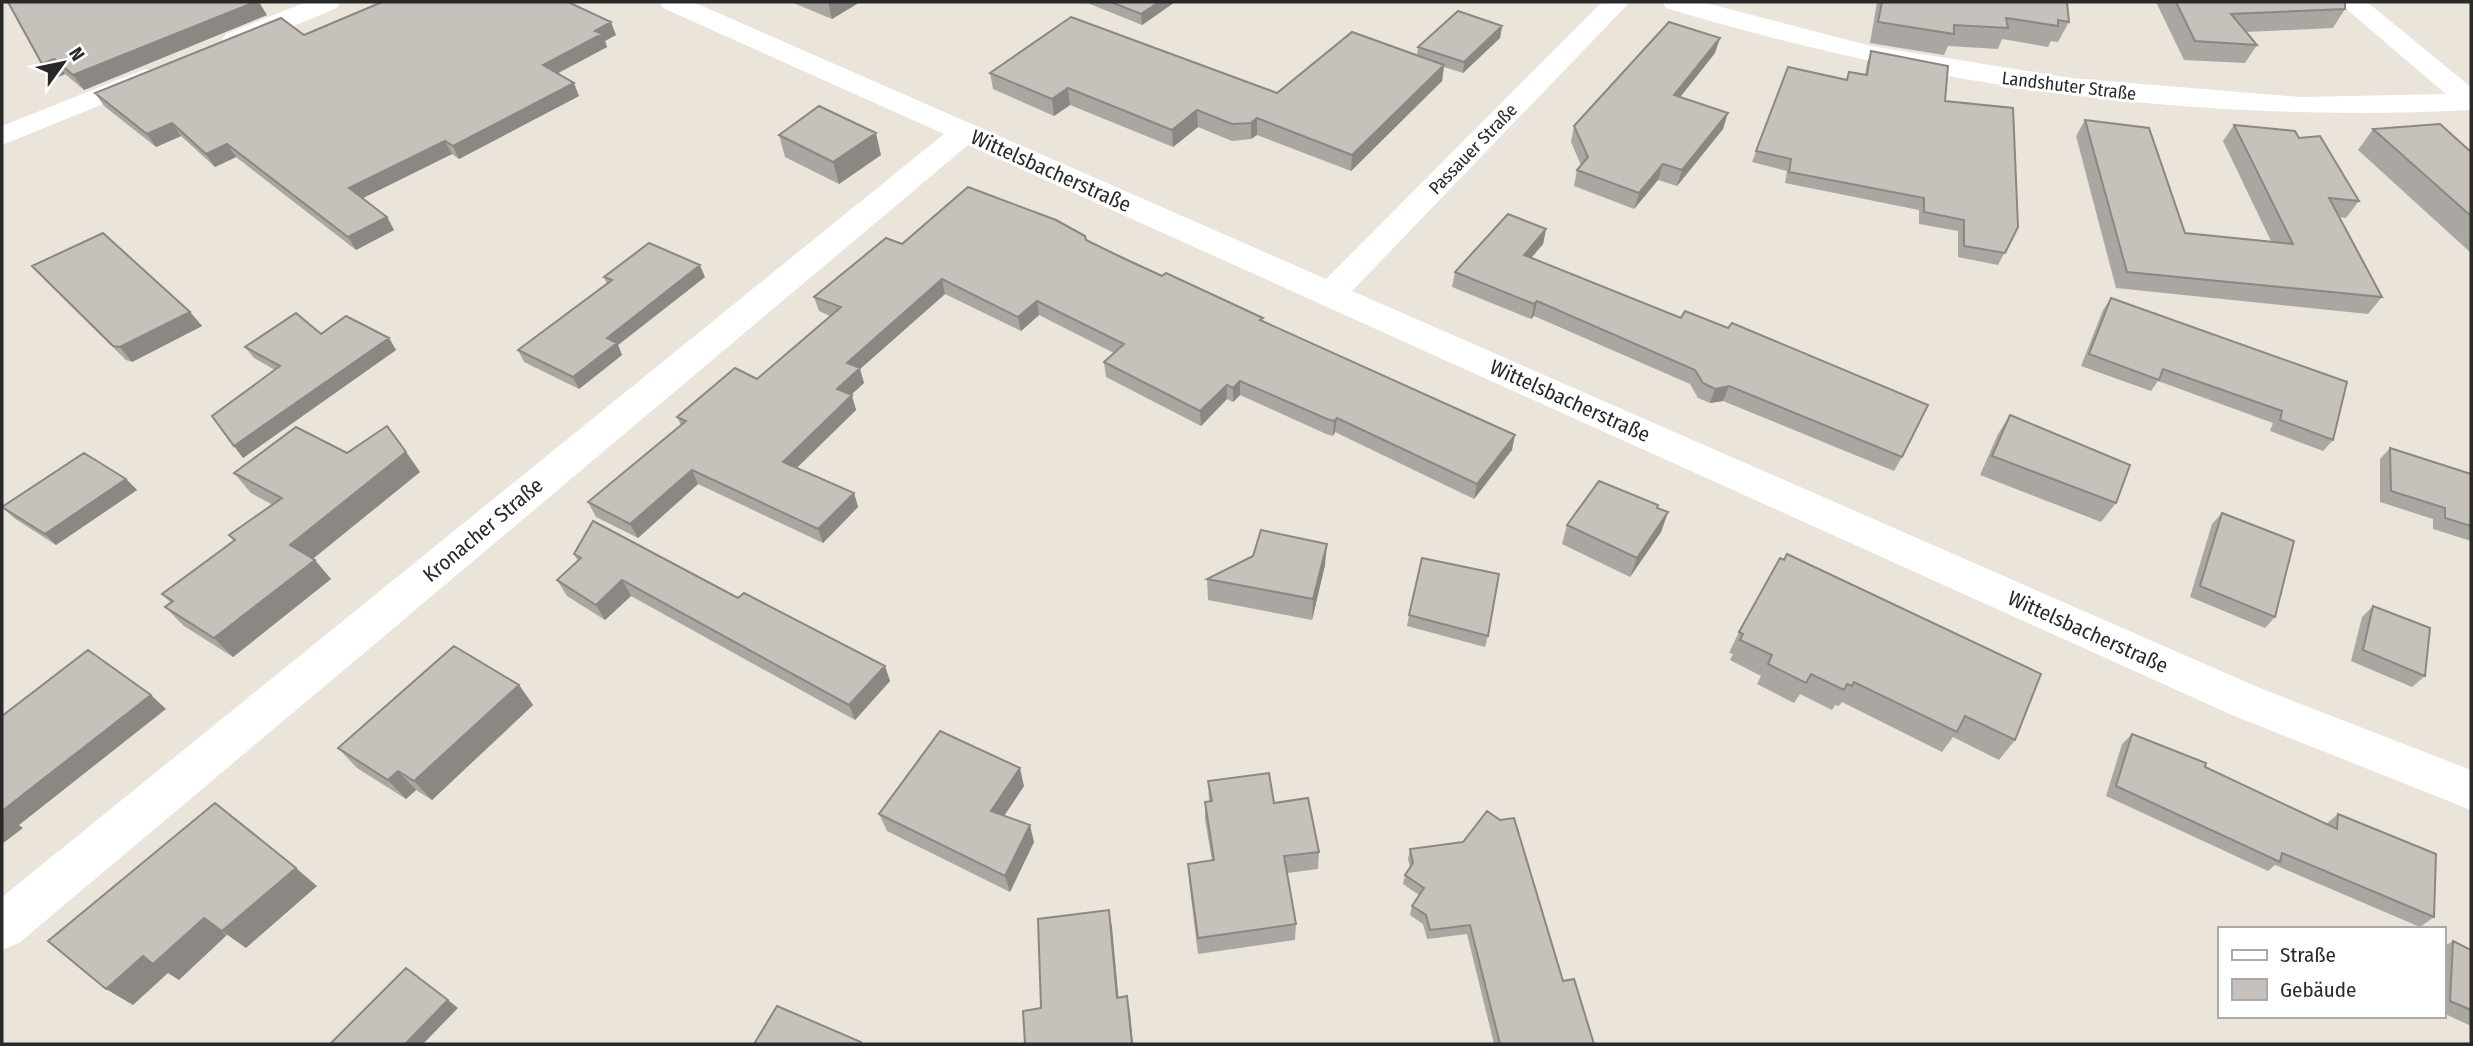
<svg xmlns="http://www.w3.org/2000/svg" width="2473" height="1046" viewBox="0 0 2473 1046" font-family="'Fira Sans Condensed',sans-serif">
<rect width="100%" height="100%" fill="#ebe4db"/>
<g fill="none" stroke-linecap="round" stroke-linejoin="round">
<!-- minor -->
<path fill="#fff" fill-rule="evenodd" d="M 306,2 L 341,2 L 337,8 L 246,46 L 226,46 L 222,40 L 226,34 Z
M 659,2 L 693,2 L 1326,279 L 1602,2 L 1630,2 L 1352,291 L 2262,689 L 2471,770 L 2471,810 L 2232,715 L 968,145 L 19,943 L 2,950 L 2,897 L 944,134 L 663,8 Z
M 1662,2 L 1702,2 L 1871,46 L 2071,78 L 2301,97 L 2446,94 L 2338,2 L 2367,2 L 2471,87 L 2471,110 C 2198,124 1927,87 1666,8 Z
M 145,69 L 155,71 L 159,77 L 155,83 L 2,145 L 2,126 Z"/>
</g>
<!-- wall -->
<path fill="#aaa6a1" d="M 8,2 L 267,15 L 84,90 L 65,74 L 54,79 L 42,64 Z
M 791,2 L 860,2 L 832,19 Z
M 1085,2 L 1175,2 L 1142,25 Z
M 1877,2 L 2067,2 L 2069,22 L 2058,42 L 2051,41 L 2048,47 L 2002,39 L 1998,49 L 1948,46 L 1944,55 L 1870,43 Z
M 2156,2 L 2345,2 L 2345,9 L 2333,28 L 2246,32 L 2257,45 L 2245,63 L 2184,60 Z
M 1502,26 L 1500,38 L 1463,73 L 1444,67 L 1442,81 L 1351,171 L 1257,135 L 1251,139 L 1232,141 L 1198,127 L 1173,147 L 1070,105 L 1054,116 L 993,89 L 990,73 L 1277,93 L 1417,55 L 1418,47 Z
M 304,35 L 616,35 L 605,41 L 607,47 L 557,74 L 579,96 L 459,159 L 452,154 L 363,198 L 387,217 L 394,230 L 356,250 L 236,157 L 215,167 L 181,136 L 156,147 L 104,106 L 95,93 Z
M 1871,51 L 1945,101 L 2018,227 L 1998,265 L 1958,257 L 1958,231 L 1919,224 L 1919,210 L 1785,183 L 1787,171 L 1752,162 L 1788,67 L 1846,80 L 1849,72 L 1865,75 L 1867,63 Z
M 1715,53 L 1680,97 L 1723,129 L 1677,186 L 1658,180 L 1634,209 L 1574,186 L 1577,170 L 1581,165 L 1571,142 L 1574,126 Z
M 2085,120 L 2185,233 L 2271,241 L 2223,141 L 2234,125 L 2299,138 L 2359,201 L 2346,218 L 2339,217 L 2382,297 L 2368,314 L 2116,288 L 2076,136 Z
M 2373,129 L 2471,152 L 2471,253 L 2358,150 Z
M 779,135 L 881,155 L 839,184 L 785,157 Z
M 1546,229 L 1543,244 L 1531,258 L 1902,457 L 1894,471 L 1723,401 L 1710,403 L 1698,398 L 1690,384 L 1534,316 L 1531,319 L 1452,287 L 1455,272 Z
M 1086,240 L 1262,321 L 1512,450 L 1474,499 L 1335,432 L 1333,436 L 1326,434 L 1240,395 L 1233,402 L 1227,399 L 1201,426 L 1106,377 L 1104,362 L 1114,353 L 1039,315 L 1021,331 L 945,294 L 860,369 L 864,383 L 851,395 L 856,410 L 797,468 L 854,493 L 858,507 L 823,543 L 698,484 L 638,538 L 596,517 L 588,502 L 681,425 L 677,417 L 757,379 L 830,316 L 819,311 L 814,297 L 902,244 Z
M 32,266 L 190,312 L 202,326 L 132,362 L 126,360 L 45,280 Z
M 604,277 L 705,277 L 618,345 L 622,355 L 579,389 L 524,362 L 518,350 L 607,284 Z
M 2111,298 L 2333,440 L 2323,451 L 2270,431 L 2273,423 L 2158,381 L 2151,391 L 2081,366 L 2103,310 Z
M 321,334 L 389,338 L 396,350 L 243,458 L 275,370 L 254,358 L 245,347 Z
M 2010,415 L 2116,503 L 2101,522 L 1980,475 L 1998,434 Z
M 2390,448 L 2471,474 L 2471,541 L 2433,529 L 2433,519 L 2380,502 L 2380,459 Z
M 406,452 L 420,472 L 313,559 L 331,579 L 233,657 L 184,626 L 165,607 L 171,603 L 162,594 L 234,541 L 229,535 L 273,505 L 251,493 L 234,473 L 347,453 Z
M 126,479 L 137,490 L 56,545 L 14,518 L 2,507 Z
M 1668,512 L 1661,532 L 1630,577 L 1562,544 L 1567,525 Z
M 2222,513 L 2275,617 L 2265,628 L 2190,597 L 2212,524 Z
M 574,554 L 738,598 L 885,666 L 890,681 L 855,720 L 631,596 L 605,620 L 567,596 L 557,580 L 578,561 Z
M 1253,556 L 1325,565 L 1312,620 L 1208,600 L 1207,579 Z
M 1780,558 L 2015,740 L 1999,760 L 1953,737 L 1942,752 L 1842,702 L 1839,706 L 1835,705 L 1832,710 L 1800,694 L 1794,703 L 1757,684 L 1761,676 L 1730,660 L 1733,654 L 1729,653 L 1739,632 Z
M 2373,606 L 2425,676 L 2412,687 L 2351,661 L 2362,617 Z
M 1409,615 L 1488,636 L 1485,647 L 1407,626 Z
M 519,685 L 533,705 L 432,800 L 416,790 L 406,799 L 357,768 L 338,748 Z
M 2132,734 L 2326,824 L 2338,814 L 2434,917 L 2420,927 L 2275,865 L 2268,871 L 2106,796 L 2122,744 Z
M 1208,781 L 1274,803 L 1319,852 L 1318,869 L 1287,873 L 1296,924 L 1295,940 L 1198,954 L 1189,881 L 1188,864 L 1212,861 L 1205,819 L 1205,802 L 1209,801 Z
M 1024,786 L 1004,816 L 1034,842 L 1010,892 L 887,831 L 879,814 Z
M 1410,849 L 1563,981 L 1594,1044 L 1494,1044 L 1467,934 L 1427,939 L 1423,924 L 1410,915 L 1412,906 L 1419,895 L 1403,884 L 1405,875 L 1410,867 L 1408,859 Z
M 2453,941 L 2471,950 L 2471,1026 L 2443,1013 L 2443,947 Z"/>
<!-- shaded-wall -->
<path fill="#8b8783" d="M 255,2 L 259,2 L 267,15 L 84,90 L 73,75 Z
M 828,2 L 860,2 L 832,19 Z
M 1159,2 L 1175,2 L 1142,25 L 1141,14 Z
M 611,22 L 616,35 L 605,41 L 607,47 L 548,78 L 543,65 L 595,31 Z
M 1502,26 L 1500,38 L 1463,73 L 1464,62 Z
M 1720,38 L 1715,53 L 1670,110 L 1674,95 Z
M 54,59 L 65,74 L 54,79 L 42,64 Z
M 1444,65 L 1442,81 L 1351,171 L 1352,155 Z
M 574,83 L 579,96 L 459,159 L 453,146 Z
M 1068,88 L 1070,105 L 1054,116 L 1052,99 Z
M 1197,110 L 1198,127 L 1173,147 L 1172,130 Z
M 1728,113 L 1723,129 L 1677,186 L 1682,170 Z
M 1257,118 L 1257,135 L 1251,139 L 1251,123 Z
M 172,123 L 181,136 L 156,147 L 147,134 Z
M 876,133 L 881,155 L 839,184 L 833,162 Z
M 445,141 L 452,154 L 357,201 L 349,188 Z
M 227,144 L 236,157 L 215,167 L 206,154 Z
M 1663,164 L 1658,180 L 1634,209 L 1639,193 Z
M 387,217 L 394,230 L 356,250 L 348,237 Z
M 1546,229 L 1543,244 L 1521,270 L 1524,255 Z
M 700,265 L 705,277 L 618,345 L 622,355 L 579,389 L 573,377 L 607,338 Z
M 942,279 L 945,294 L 860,369 L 864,383 L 842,403 L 837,389 L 847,363 Z
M 1037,301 L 1039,315 L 1021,331 L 1018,317 Z
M 1537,301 L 1534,316 L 1531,319 L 1534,304 Z
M 190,312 L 202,326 L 132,362 L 120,347 Z
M 389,338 L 396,350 L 243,458 L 234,446 Z
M 1240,381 L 1240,395 L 1233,402 L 1233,388 Z
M 1227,385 L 1227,399 L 1201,426 L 1200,411 Z
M 1729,386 L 1723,401 L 1710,403 L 1715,389 Z
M 852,395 L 856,410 L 788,476 L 783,462 Z
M 1337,418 L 1335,432 L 1333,436 L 1334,421 Z
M 1515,435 L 1512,450 L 1474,499 L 1477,484 Z
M 406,452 L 420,472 L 306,564 L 290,545 Z
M 692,470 L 698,484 L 638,538 L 630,524 Z
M 126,479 L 137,490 L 56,545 L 45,534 Z
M 854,493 L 858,507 L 823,543 L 818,529 Z
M 1668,512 L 1661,532 L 1630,577 L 1637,558 Z
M 1327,544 L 1325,565 L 1312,620 L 1313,599 Z
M 315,560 L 331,579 L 233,657 L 214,638 Z
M 622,580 L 631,596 L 605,620 L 596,605 Z
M 885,666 L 890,681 L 855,720 L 849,705 Z
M 519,685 L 533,705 L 432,800 L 414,781 Z
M 151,695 L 166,709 L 19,825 L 23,828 L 2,844 L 2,811 Z
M 1020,768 L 1024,786 L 996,828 L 991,811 Z
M 398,771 L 416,790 L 406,799 L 388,780 Z
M 1030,825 L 1034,842 L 1010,892 L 1005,876 Z
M 296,868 L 317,886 L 246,948 L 222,931 Z
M 1109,910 L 1112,927 L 1120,1014 L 1117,998 Z
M 204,918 L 227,935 L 179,980 L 168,973 L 133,1005 L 106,989 L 143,956 Z
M 1127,996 L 1130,1012 L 1133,1044 L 1132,1044 Z
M 448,1000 L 458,1008 L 423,1044 L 405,1044 Z"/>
<!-- building -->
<path fill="#c6c1bb" stroke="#8b8783" stroke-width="2" d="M 8,2 L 255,2 L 73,75 L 54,59 L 42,64 Z
M 382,2 L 568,2 L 611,22 L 595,31 L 602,34 L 543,65 L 574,83 L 453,146 L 445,141 L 349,188 L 387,217 L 348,237 L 227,144 L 206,154 L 172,123 L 147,134 L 95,93 L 281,18 L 304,35 Z
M 1111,2 L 1159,2 L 1141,14 Z
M 1882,2 L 2067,2 L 2069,22 L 2058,20 L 2058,26 L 2006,18 L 2008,28 L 1954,25 L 1954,34 L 1878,22 Z
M 2176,2 L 2345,2 L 2345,9 L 2231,14 L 2257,45 L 2195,41 Z
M 1458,11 L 1502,26 L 1464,62 L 1418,47 Z
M 1071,17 L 1277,93 L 1352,32 L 1444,65 L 1352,155 L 1257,118 L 1251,123 L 1232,124 L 1197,110 L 1172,130 L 1068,88 L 1052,99 L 990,73 Z
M 1669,22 L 1720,38 L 1674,95 L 1728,113 L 1682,170 L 1663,164 L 1639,193 L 1577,170 L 1588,157 L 1574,126 Z
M 1871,51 L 1948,66 L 1945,101 L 2013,108 L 2018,227 L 2005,253 L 1964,246 L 1964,220 L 1924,212 L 1924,198 L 1789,172 L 1791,159 L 1756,151 L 1788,67 L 1847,80 L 1849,72 L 1867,75 Z
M 819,106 L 876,133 L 833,162 L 779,135 Z
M 2085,120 L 2149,128 L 2185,233 L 2293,244 L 2234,125 L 2295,131 L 2299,138 L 2320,136 L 2359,201 L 2329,198 L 2382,297 L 2127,272 Z
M 2440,124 L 2471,152 L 2471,216 L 2373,129 Z
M 968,187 L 1056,220 L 1085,236 L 1086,240 L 1125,259 L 1162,276 L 1166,273 L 1263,318 L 1260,320 L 1515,435 L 1477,484 L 1337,418 L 1334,421 L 1327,419 L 1240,381 L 1233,388 L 1227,385 L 1200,411 L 1104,362 L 1124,344 L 1037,301 L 1018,317 L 942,279 L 847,363 L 860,368 L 837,389 L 852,395 L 783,462 L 854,493 L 818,529 L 692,470 L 630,524 L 588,502 L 686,421 L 677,417 L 735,368 L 757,379 L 841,307 L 814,297 L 886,238 L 902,244 Z
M 1508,214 L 1546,229 L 1524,255 L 1681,318 L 1685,311 L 1728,328 L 1732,323 L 1928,405 L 1902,457 L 1729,386 L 1715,389 L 1703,383 L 1695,370 L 1537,301 L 1534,304 L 1455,272 Z
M 103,233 L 190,312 L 120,347 L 113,346 L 32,266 Z
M 649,243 L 700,265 L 607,338 L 617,343 L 573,377 L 518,350 L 612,280 L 604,277 Z
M 2111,298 L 2347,382 L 2333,440 L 2280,420 L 2282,411 L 2163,369 L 2159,380 L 2089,354 Z
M 296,313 L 321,334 L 346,316 L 389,338 L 234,446 L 212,416 L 280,366 L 245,347 Z
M 2010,415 L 2130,465 L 2116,503 L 1992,456 Z
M 387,426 L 406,452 L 290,545 L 315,560 L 214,638 L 165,607 L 173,601 L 162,594 L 235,540 L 229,535 L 282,498 L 234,473 L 296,427 L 347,453 Z
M 2390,448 L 2471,474 L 2471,526 L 2445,518 L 2445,508 L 2391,491 Z
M 84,453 L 126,479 L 45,534 L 2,507 Z
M 1599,481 L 1658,505 L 1657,508 L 1668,512 L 1637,558 L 1567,525 Z
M 2222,513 L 2294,541 L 2275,617 L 2200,586 Z
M 593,521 L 738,598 L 744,593 L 885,666 L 849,705 L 622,580 L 596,605 L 557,580 L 581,558 L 574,554 Z
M 1261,530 L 1327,544 L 1313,599 L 1207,579 L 1253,556 Z
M 1787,554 L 2041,674 L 2015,740 L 1965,716 L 1957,732 L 1854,682 L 1852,686 L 1847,684 L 1844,690 L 1811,674 L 1806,683 L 1768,664 L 1772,655 L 1740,640 L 1743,634 L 1739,632 L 1780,558 L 1784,560 Z
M 1422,558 L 1499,574 L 1488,636 L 1409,615 Z
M 2373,606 L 2430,628 L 2425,676 L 2363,650 Z
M 454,646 L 519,685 L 414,781 L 398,771 L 388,780 L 338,748 Z
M 88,650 L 151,695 L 2,811 L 2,716 Z
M 940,731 L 1020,768 L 991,811 L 1030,825 L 1005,876 L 879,814 Z
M 2132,734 L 2206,763 L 2205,767 L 2337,829 L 2338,814 L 2436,854 L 2434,917 L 2282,853 L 2280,862 L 2116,786 Z
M 1269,773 L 1274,803 L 1308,798 L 1319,852 L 1284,856 L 1296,924 L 1198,938 L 1188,864 L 1214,860 L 1205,802 L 1212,801 L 1208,781 Z
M 215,803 L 296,868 L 222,931 L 204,918 L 153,964 L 143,956 L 106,989 L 48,941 Z
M 1487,811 L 1500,820 L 1514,818 L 1563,981 L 1574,979 L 1594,1044 L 1500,1044 L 1470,925 L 1430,930 L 1426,915 L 1412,906 L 1424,888 L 1405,875 L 1413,863 L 1410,849 L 1463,842 Z
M 1109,910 L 1117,998 L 1127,996 L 1132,1044 L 1025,1044 L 1023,1011 L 1041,1008 L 1038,919 Z
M 2453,941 L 2471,950 L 2471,1010 L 2450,1001 Z
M 406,968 L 448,1000 L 405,1044 L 330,1044 Z
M 777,1006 L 861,1042 L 859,1044 L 754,1044 Z"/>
<g text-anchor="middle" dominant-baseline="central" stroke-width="6" stroke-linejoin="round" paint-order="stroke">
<!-- far-street labels -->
<g font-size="18" fill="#292929" stroke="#fff">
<text transform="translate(2069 86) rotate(7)">Landshuter Straße</text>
<text transform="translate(1473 149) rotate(-46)">Passauer Straße</text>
</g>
<!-- street labels -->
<g font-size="21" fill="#292929" stroke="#fff">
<text transform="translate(1051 171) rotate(24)">Wittelsbacherstraße</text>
<text transform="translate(1570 401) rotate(24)">Wittelsbacherstraße</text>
<text transform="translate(483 530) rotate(-40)">Kronacher Straße</text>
<text transform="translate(2088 632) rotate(24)">Wittelsbacherstraße</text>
</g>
</g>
<!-- border -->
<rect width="2473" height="1046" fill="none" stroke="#292929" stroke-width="7"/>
<!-- legend -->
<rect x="2218" y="927" width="228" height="91" fill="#ffffff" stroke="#a9a9a9" stroke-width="2"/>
<rect x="2232" y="950" width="35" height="10" fill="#ffffff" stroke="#a9a9a9" stroke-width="2"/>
<text x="2280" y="962" font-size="21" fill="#292929">Straße</text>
<rect x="2232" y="979" width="35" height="21" fill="#c6c1bb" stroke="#a9a9a9" stroke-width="2"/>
<text x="2280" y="997" font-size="21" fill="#292929">Gebäude</text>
<!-- north arrow -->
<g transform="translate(63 63) rotate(57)" stroke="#ffffff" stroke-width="5" paint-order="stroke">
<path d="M0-5L12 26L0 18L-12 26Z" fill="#292929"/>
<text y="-10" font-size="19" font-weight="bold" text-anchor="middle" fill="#292929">N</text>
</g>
</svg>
